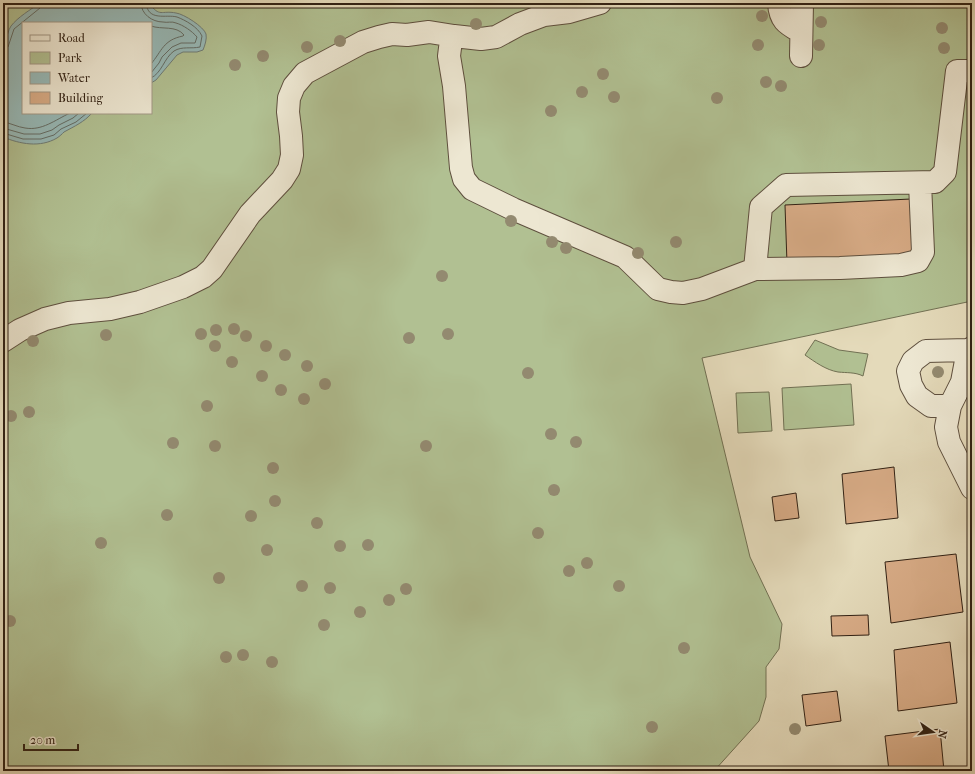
<svg xmlns="http://www.w3.org/2000/svg" width="975" height="774" viewBox="0 0 975 774" font-family="'IM FELL French Canon',serif">
<rect width="100%" height="100%" fill="#e4daba"/>
<filter id="stains"><feTurbulence type="fractalNoise" baseFrequency=".005" numOctaves="4"/><feColorMatrix values="0 0 0 0 .2 0 0 0 0 .09 0 0 0 0 .02 0 0 0 .5 -.17"/></filter>
<radialGradient id="worn" r=".72"><stop offset=".6" stop-color="#630" stop-opacity="0"/><stop offset="1" stop-color="#630" stop-opacity=".3"/></radialGradient>
<!-- green -->
<path fill="#b1c092" stroke="#717053" fill-rule="evenodd" d="M 3,3 L 972,3 L 972,301 L 702,358 L 750,557 L 782,624 L 779,649 L 766,667 L 766,697 L 759,721 L 714,771 L 3,771 ZM 23,23 L 151,23 L 151,113 L 23,113 Z
M 815,340 L 839,350 L 868,354 L 863,376 C 855,372 847,373 838,372 C 826,370 815,362 805,355 Z
M 851,384 L 854,425 L 784,430 L 782,388 Z
M 769,392 L 772,431 L 738,433 L 736,393 Z"/>
<!-- water -->
<path fill="#97b9b7" stroke="#6e7c76" d="M 40,3 L 149,3 C 160,18 161,10 176,13 C 184,14 204,27 206,34 C 207,39 205,45 203,50 L 197,52 L 183,52 L 177,55 L 156,80 L 151,83 L 151,23 L 23,23 L 23,113 L 92,113 C 84,122 75,126 64,132 C 62,134 60,136 57,138 C 40,148 20,144 3,137 C 3,115 0,42 11,26 C 18,17 30,10 40,3 Z"/>
<g fill="none" stroke-linecap="round" stroke-linejoin="round">
<!-- shore -->
<path stroke="#646d66" stroke-width="1" d="M 141,3 C 141,14 152,22 163,22 C 167,23 172,21 176,23 C 183,25 192,31 197,37 L 195,43 L 181,43 L 172,47 L 162,57 L 159,63 L 151,73
M 146,3 C 148,22 166,14 177,17 C 185,20 198,27 202,36 L 200,47 C 191,49 182,46 174,51 C 164,58 162,73 151,78
M 151,26 C 162,30 176,25 184,35 L 183,36 C 163,40 162,51 151,64
M 3,49 L 8,47 L 14,29 L 40,8 L 42,3
M 3,122 C 11,123 17,127 25,128 C 42,131 55,120 70,113
M 3,128 L 24,134 L 40,134 L 52,130 L 59,125 L 73,118 L 79,113
M 3,133 L 23,139 L 41,139 L 54,135 L 61,129 L 76,122 L 87,113"/>
</g>
<!-- building -->
<path fill="#d8ac87" stroke="#312114" d="M 911,199 L 913,258 L 787,263 L 785,205 Z
M 894,467 L 898,518 L 846,524 L 842,474 Z
M 796,493 L 799,518 L 775,521 L 772,497 Z
M 956,554 L 963,612 L 891,623 L 885,562 Z
M 868,615 L 869,635 L 832,636 L 831,616 Z
M 950,642 L 957,703 L 898,711 L 894,650 Z
M 837,691 L 841,721 L 806,726 L 802,695 Z
M 940,729 L 944,771 L 889,771 L 885,736 Z"/>
<g fill="none" stroke-linecap="round" stroke-linejoin="round">
<!-- minor casing -->
<g stroke="#5e4f3e" stroke-width="24">
<path id="minor" d="M 600,3 L 569,12 L 544,15 L 520,24 L 496,37 L 481,39 L 454,36 L 451,40 L 449,56 L 454,86 L 461,168 L 464,179 L 472,189 L 513,209 L 625,257 L 658,289 L 671,292 L 683,293 L 702,289 L 755,269 L 761,207 L 786,185 L 935,182 L 945,172 L 957,71 L 972,71
M 779,3 C 780,21 787,24 801,32
M 801,56 L 802,3
M 755,269 L 840,268 L 901,265 L 918,261 L 923,252 L 920,183
M 3,341 L 20,330 L 45,319 L 69,313 L 110,309 L 140,302 L 183,287 L 203,277 L 212,269 L 250,214 L 282,180 L 289,169 L 292,155 L 291,136 L 288,112 L 289,98 L 294,86 L 305,73 L 363,42 L 379,37 L 392,34 L 407,35 L 429,32 L 454,36
M 972,348 L 968,350 L 962,382 L 950,406 L 946,427 L 949,442 L 972,488
M 950,406 L 931,406 L 917,396 L 911,385 L 908,371 L 913,361 L 926,351 L 968,350"/>
</g>
<!-- minor -->
<use href="#minor" stroke="#ede7d2" stroke-width="22"/>
</g>
<!-- trees -->
<g fill="#938a70">
<circle cx="762" cy="16" r="6"/>
<circle cx="821" cy="22" r="6"/>
<circle cx="476" cy="24" r="6"/>
<circle cx="942" cy="28" r="6"/>
<circle cx="340" cy="41" r="6"/>
<circle cx="758" cy="45" r="6"/>
<circle cx="819" cy="45" r="6"/>
<circle cx="307" cy="47" r="6"/>
<circle cx="944" cy="48" r="6"/>
<circle cx="263" cy="56" r="6"/>
<circle cx="235" cy="65" r="6"/>
<circle cx="603" cy="74" r="6"/>
<circle cx="766" cy="82" r="6"/>
<circle cx="781" cy="86" r="6"/>
<circle cx="582" cy="92" r="6"/>
<circle cx="614" cy="97" r="6"/>
<circle cx="717" cy="98" r="6"/>
<circle cx="551" cy="111" r="6"/>
<circle cx="511" cy="221" r="6"/>
<circle cx="552" cy="242" r="6"/>
<circle cx="676" cy="242" r="6"/>
<circle cx="566" cy="248" r="6"/>
<circle cx="638" cy="253" r="6"/>
<circle cx="442" cy="276" r="6"/>
<circle cx="234" cy="329" r="6"/>
<circle cx="216" cy="330" r="6"/>
<circle cx="201" cy="334" r="6"/>
<circle cx="448" cy="334" r="6"/>
<circle cx="106" cy="335" r="6"/>
<circle cx="246" cy="336" r="6"/>
<circle cx="409" cy="338" r="6"/>
<circle cx="33" cy="341" r="6"/>
<circle cx="215" cy="346" r="6"/>
<circle cx="266" cy="346" r="6"/>
<circle cx="285" cy="355" r="6"/>
<circle cx="232" cy="362" r="6"/>
<circle cx="307" cy="366" r="6"/>
<circle cx="938" cy="372" r="6"/>
<circle cx="528" cy="373" r="6"/>
<circle cx="262" cy="376" r="6"/>
<circle cx="325" cy="384" r="6"/>
<circle cx="281" cy="390" r="6"/>
<circle cx="304" cy="399" r="6"/>
<circle cx="207" cy="406" r="6"/>
<circle cx="29" cy="412" r="6"/>
<circle cx="11" cy="416" r="6"/>
<circle cx="551" cy="434" r="6"/>
<circle cx="576" cy="442" r="6"/>
<circle cx="173" cy="443" r="6"/>
<circle cx="215" cy="446" r="6"/>
<circle cx="426" cy="446" r="6"/>
<circle cx="273" cy="468" r="6"/>
<circle cx="554" cy="490" r="6"/>
<circle cx="275" cy="501" r="6"/>
<circle cx="167" cy="515" r="6"/>
<circle cx="251" cy="516" r="6"/>
<circle cx="317" cy="523" r="6"/>
<circle cx="538" cy="533" r="6"/>
<circle cx="101" cy="543" r="6"/>
<circle cx="368" cy="545" r="6"/>
<circle cx="340" cy="546" r="6"/>
<circle cx="267" cy="550" r="6"/>
<circle cx="587" cy="563" r="6"/>
<circle cx="569" cy="571" r="6"/>
<circle cx="219" cy="578" r="6"/>
<circle cx="302" cy="586" r="6"/>
<circle cx="619" cy="586" r="6"/>
<circle cx="330" cy="588" r="6"/>
<circle cx="406" cy="589" r="6"/>
<circle cx="389" cy="600" r="6"/>
<circle cx="360" cy="612" r="6"/>
<circle cx="10" cy="621" r="6"/>
<circle cx="324" cy="625" r="6"/>
<circle cx="684" cy="648" r="6"/>
<circle cx="243" cy="655" r="6"/>
<circle cx="226" cy="657" r="6"/>
<circle cx="272" cy="662" r="6"/>
<circle cx="652" cy="727" r="6"/>
<circle cx="795" cy="729" r="6"/>
</g>
<!-- margin -->
<rect width="975" height="774" fill="none" stroke="#e4daba" stroke-width="16"/>
<rect x="4" y="4" width="967" height="766" fill="none" stroke="#312114" stroke-width="2"/>
<rect x="8" y="8" width="959" height="758" fill="none" stroke="#312114"/>
<!-- legend -->
<rect x="22" y="22" width="130" height="92" fill="#ede7d2" stroke="#a29886"/>
<rect x="30" y="35" width="20" height="6" fill="#ede7d2" stroke="#a29886"/>
<text x="58" y="42" font-size="12" fill="#312114">Road</text>
<rect x="30" y="52" width="20" height="12" fill="#b1c092" stroke="#a29886"/>
<text x="58" y="62" font-size="12" fill="#312114">Park</text>
<rect x="30" y="72" width="20" height="12" fill="#97b9b7" stroke="#a29886"/>
<text x="58" y="82" font-size="12" fill="#312114">Water</text>
<rect x="30" y="92" width="20" height="12" fill="#d8ac87" stroke="#a29886"/>
<text x="58" y="102" font-size="12" fill="#312114">Building</text>
<!-- north arrow -->
<g transform="translate(933 732) rotate(103)" stroke="#ede7d2" stroke-width="3" paint-order="stroke">
<path d="M0-3L7 15L0 10L-7 15Z" fill="#312114"/>
<text y="-6" font-size="11" font-weight="bold" text-anchor="middle" fill="#312114">N</text>
</g>
<!-- scale -->
<path d="M24 744v6h54v-6" fill="none" stroke="#312114" stroke-width="2"/>
<text x="30" y="744" font-size="12" fill="#312114" stroke="#ede7d2" stroke-width="3" paint-order="stroke">20 m</text>
<rect width="100%" height="100%" filter="url(#stains)"/>
<rect width="100%" height="100%" fill="url(#worn)"/>
</svg>
